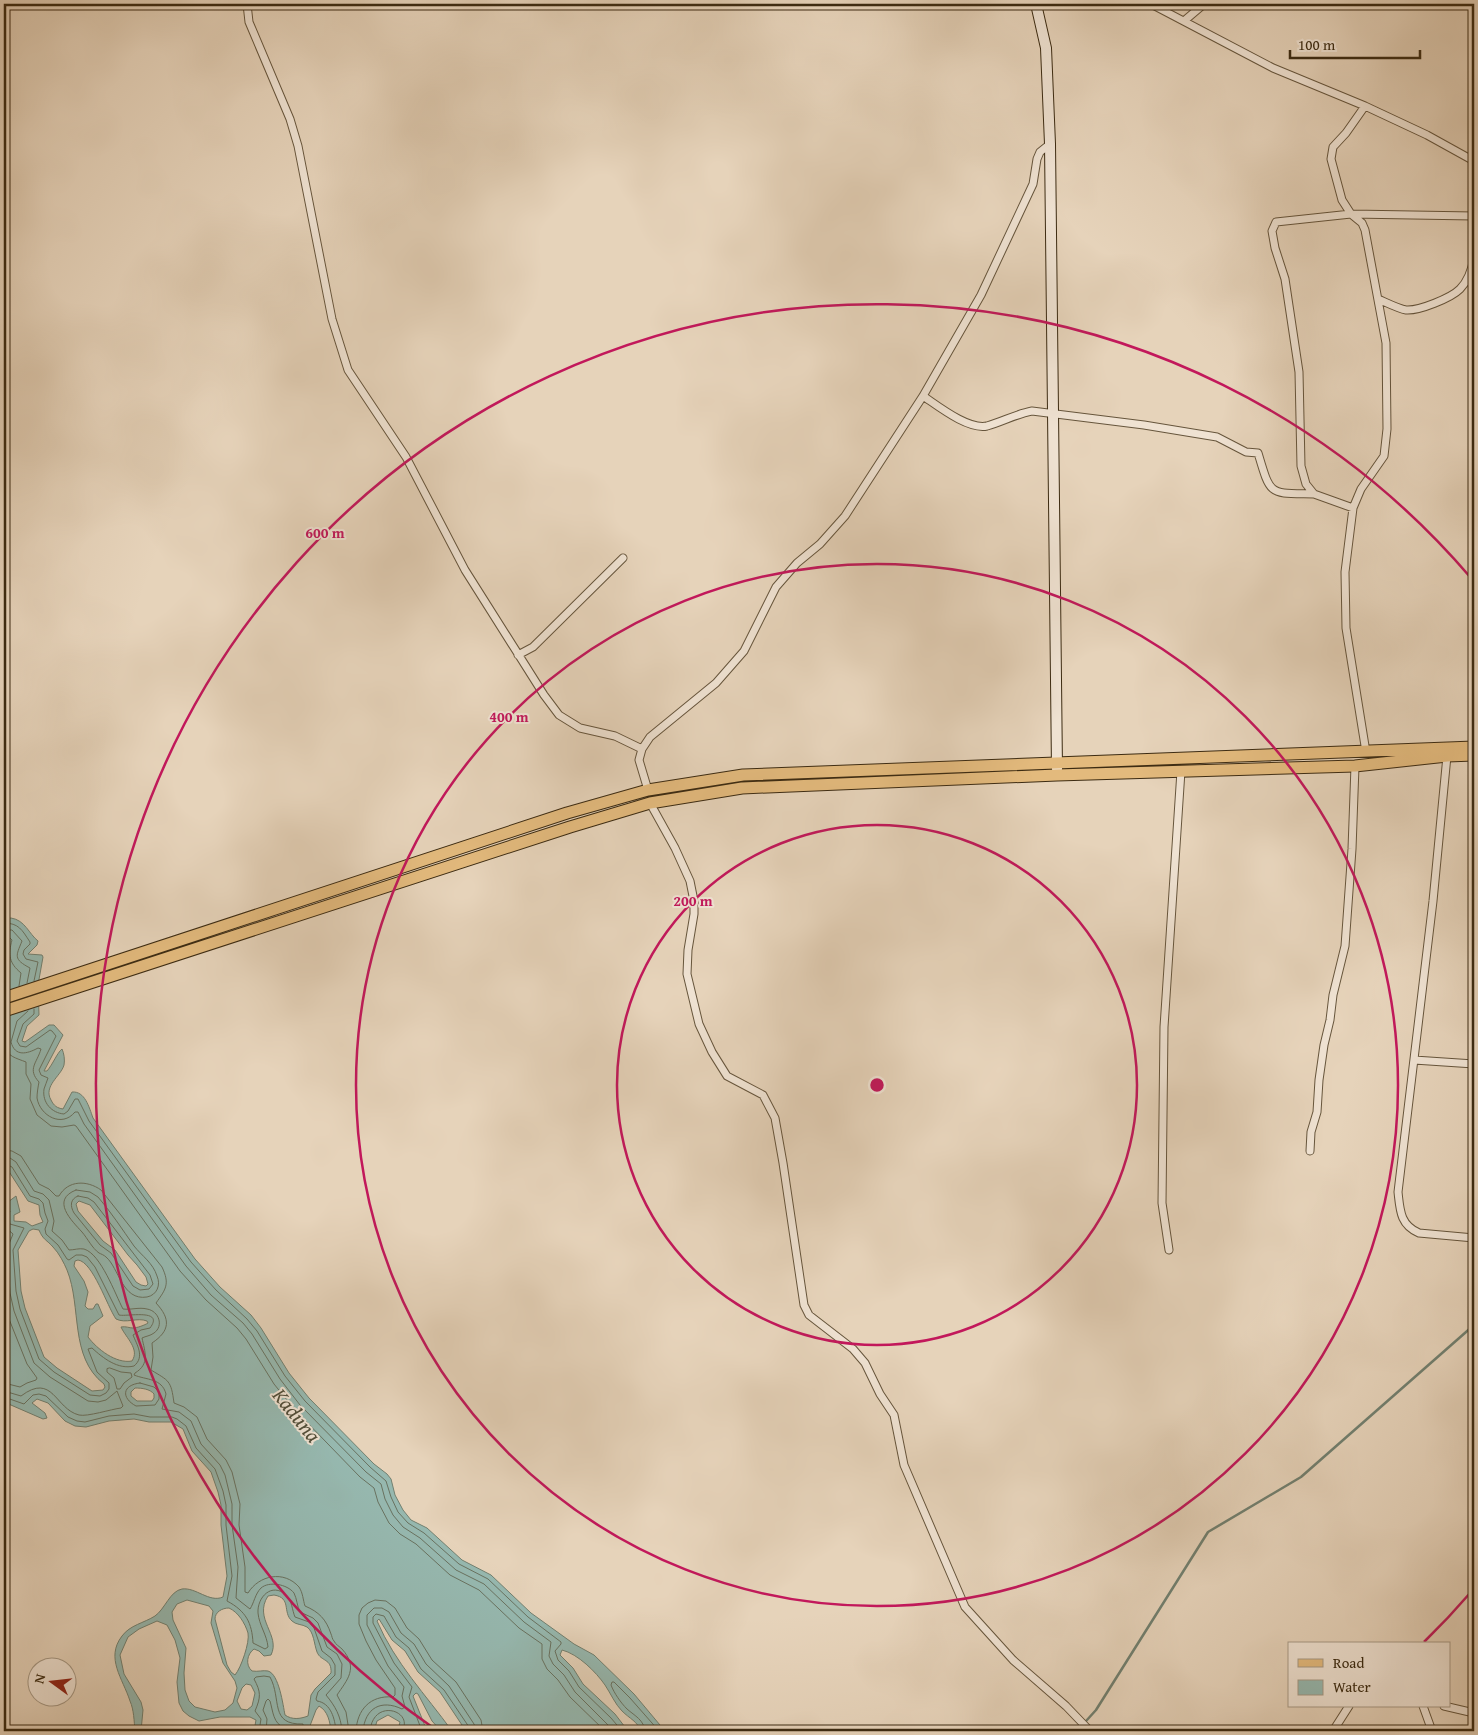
<svg xmlns="http://www.w3.org/2000/svg" width="1478" height="1735" viewBox="0 0 1478 1735" font-family="'Gentium Book Plus',serif">
<rect width="100%" height="100%" fill="#e6d3ba"/>
<filter id="stains"><feTurbulence type="fractalNoise" baseFrequency=".004" numOctaves="4"/><feColorMatrix values="0 0 0 0 .2 0 0 0 0 .09 0 0 0 0 .02 0 0 0 .5 -.17"/></filter>
<radialGradient id="worn" r=".72"><stop offset=".6" stop-color="#630" stop-opacity="0"/><stop offset="1" stop-color="#630" stop-opacity=".3"/></radialGradient>
<!-- water -->
<path fill="#96b8af" stroke="#728070" fill-rule="evenodd" d="M 11,918 C 25,920 29,934 38,941 L 37,945 L 28,954 L 42,955 L 43,957 L 38,985 L 39,1015 L 27,1026 L 22,1041 L 25,1042 L 49,1025 L 54,1025 L 63,1035 L 44,1071 L 47,1071 C 53,1064 57,1053 62,1049 C 64,1053 65,1060 64,1065 C 61,1076 43,1086 51,1100 C 54,1106 57,1108 63,1109 L 72,1092 C 85,1091 89,1107 93,1118 L 195,1259 L 220,1287 L 251,1315 L 261,1328 L 289,1373 L 309,1398 L 374,1464 L 387,1474 L 391,1479 L 395,1495 L 403,1510 L 411,1520 L 427,1528 L 462,1560 L 491,1575 L 531,1613 L 574,1644 L 594,1655 L 634,1694 L 665,1731 L 641,1731 C 637,1721 630,1719 622,1711 C 615,1704 611,1694 605,1685 C 596,1672 578,1654 562,1650 L 560,1655 L 573,1668 L 583,1684 L 615,1714 L 628,1731 L 466,1731 L 440,1692 L 418,1672 L 405,1651 L 392,1640 L 379,1619 L 377,1621 C 395,1663 426,1695 452,1731 L 441,1731 L 432,1721 L 418,1694 L 416,1693 L 413,1696 L 427,1731 L 395,1731 L 399,1726 L 400,1722 L 388,1715 L 377,1721 L 374,1731 L 331,1731 C 330,1722 328,1711 319,1706 L 316,1710 L 308,1731 L 254,1731 L 256,1720 L 250,1717 L 220,1717 L 199,1721 L 189,1716 L 183,1711 L 179,1703 L 177,1682 L 180,1658 L 175,1640 L 167,1625 L 157,1621 L 139,1629 L 128,1637 L 120,1655 L 124,1674 L 141,1702 L 143,1710 L 141,1731 L 135,1731 C 134,1721 134,1710 130,1701 C 123,1679 105,1658 122,1636 C 130,1625 144,1623 155,1616 C 165,1609 170,1591 182,1589 C 196,1587 209,1603 223,1597 L 227,1576 L 221,1525 L 221,1505 L 218,1492 L 211,1472 L 192,1451 L 183,1429 L 171,1422 L 149,1422 L 134,1419 L 109,1421 L 86,1427 L 75,1426 L 65,1421 L 48,1403 L 37,1399 L 32,1403 L 45,1413 L 47,1418 L 43,1419 L 4,1402 L 4,1205 L 16,1196 L 20,1212 L 14,1215 L 14,1221 L 26,1222 L 32,1226 L 43,1222 L 40,1215 L 39,1205 L 28,1201 L 8,1170 L 4,1168 L 4,919 ZM 79,1201 L 90,1205 L 128,1255 L 137,1265 L 146,1277 L 148,1284 L 146,1286 L 141,1285 L 136,1282 L 115,1250 L 103,1241 L 78,1211 L 76,1204 ZM 33,1229 L 39,1230 C 43,1240 47,1240 53,1247 C 59,1253 64,1263 67,1270 C 82,1307 69,1357 104,1384 L 105,1387 L 103,1390 L 92,1391 L 57,1368 L 44,1357 L 25,1308 L 21,1291 L 18,1250 L 29,1231 ZM 78,1260 C 93,1262 107,1306 116,1319 C 126,1324 137,1317 147,1321 L 148,1323 C 145,1325 137,1328 133,1328 C 129,1328 126,1326 121,1327 C 126,1338 140,1349 132,1361 C 116,1364 97,1349 88,1337 L 90,1326 L 103,1316 L 98,1304 L 96,1304 L 93,1309 L 88,1309 L 85,1306 L 88,1292 L 84,1281 L 74,1266 L 75,1261 ZM 135,1388 C 142,1388 150,1389 154,1394 L 154,1398 L 152,1401 L 137,1401 L 131,1396 L 131,1392 ZM 274,1595 C 292,1598 282,1612 292,1621 C 296,1625 302,1624 307,1627 C 314,1632 314,1644 317,1652 C 321,1662 332,1658 331,1673 L 315,1689 L 311,1695 L 308,1716 C 300,1719 292,1720 285,1715 C 283,1705 279,1674 268,1671 C 263,1670 258,1672 252,1671 C 245,1665 247,1654 254,1649 L 259,1651 L 264,1656 L 271,1655 C 281,1635 253,1619 268,1596 ZM 187,1600 L 209,1606 L 213,1611 L 211,1623 L 223,1663 L 235,1681 L 237,1688 L 233,1703 L 225,1710 L 215,1712 L 195,1707 L 189,1701 L 185,1690 L 184,1673 L 186,1648 L 173,1620 L 172,1612 L 177,1604 ZM 229,1608 C 238,1612 245,1623 248,1633 C 250,1642 241,1668 235,1675 L 231,1672 L 227,1665 L 215,1619 C 215,1612 222,1608 229,1608 ZM 246,1684 L 251,1685 L 255,1693 L 252,1706 L 247,1710 L 241,1709 L 237,1701 L 242,1688 Z"/>
<g fill="none" stroke-linecap="round" stroke-linejoin="round">
<!-- shore -->
<path stroke="#697260" stroke-width="1" d="M 4,923 C 19,923 22,930 30,942 L 30,944 L 24,950 L 23,954 L 26,959 L 38,962 L 34,981
M 4,930 L 12,930 L 22,941 C 16,956 13,959 30,968 L 27,983
M 4,937 L 9,937 L 12,940 C 8,955 9,963 21,973 L 19,986
M 34,1009 L 34,1014 L 23,1024 L 17,1041 L 20,1046 L 26,1047 L 50,1030 L 52,1031 L 56,1036 L 39,1070 L 41,1075 L 48,1078 C 47,1082 45,1085 44,1089 C 42,1103 52,1113 64,1114 L 68,1111 L 75,1099 L 78,1099 L 89,1121 L 191,1262 L 216,1290 L 247,1319 L 257,1331 L 285,1376 L 305,1401 L 370,1467 L 386,1481 L 391,1497 L 398,1512 L 408,1523 L 424,1533 L 459,1564 L 488,1579 L 528,1617 L 561,1642 L 561,1644 L 555,1651 L 558,1660 L 569,1671 L 579,1687 L 611,1718 L 622,1731
M 28,1011 L 17,1021 L 11,1042 C 15,1057 27,1054 38,1048 L 41,1049 C 37,1063 27,1069 39,1082 C 38,1087 37,1093 37,1098 C 40,1116 62,1128 75,1112 L 78,1112 L 84,1124 L 186,1266 L 211,1295 L 243,1323 L 252,1334 L 280,1379 L 300,1405 L 366,1472 L 381,1484 L 385,1499 L 393,1515 L 403,1527 L 420,1538 L 456,1570 L 484,1584 L 524,1622 L 551,1642 L 549,1656 L 553,1664 L 564,1675 L 575,1692 L 614,1731
M 4,1046 C 8,1057 16,1058 26,1062 L 26,1074 L 31,1084 L 30,1099 L 37,1115 L 51,1126 L 62,1127 L 74,1125 L 76,1126 L 180,1271 L 206,1300 L 237,1328 L 246,1339 L 274,1384 L 295,1410 L 360,1477 L 374,1488 L 378,1502 L 389,1523 L 400,1534 L 416,1544 L 450,1575 L 479,1590 L 519,1628 L 542,1644 L 542,1659 L 547,1669 L 558,1680 L 570,1697 L 605,1731
M 4,1150 L 12,1151 L 21,1156 L 39,1184 L 49,1189 L 56,1196 L 59,1196 C 68,1180 87,1180 101,1190 L 162,1267 C 170,1284 166,1289 156,1303 C 171,1319 170,1331 152,1343 L 153,1357 L 151,1370 C 169,1381 171,1380 174,1403 L 184,1407 L 197,1417 L 207,1439 L 226,1460 L 232,1472 L 240,1504 L 239,1525 L 245,1567 L 245,1592 L 248,1593 C 259,1575 284,1570 299,1587 C 303,1593 303,1600 305,1606 C 319,1612 326,1619 331,1634 C 332,1636 332,1639 334,1641 C 335,1644 340,1647 342,1649 C 359,1668 347,1680 337,1695 L 346,1712 L 349,1731
M 4,1157 L 10,1158 L 16,1162 L 34,1191 L 43,1194 L 49,1200 L 54,1221 L 52,1231 L 62,1240 L 69,1250 C 74,1250 79,1248 84,1249 C 101,1254 115,1294 123,1309 C 131,1310 139,1307 147,1309 C 159,1311 164,1326 154,1333 C 150,1336 146,1336 142,1338 C 145,1352 150,1364 135,1373 L 134,1375 C 146,1380 162,1378 166,1394 L 162,1409 L 179,1412 L 191,1421 L 201,1444 L 220,1465 L 225,1475 L 232,1504 L 232,1525 L 238,1567 L 236,1598 L 250,1609 C 254,1603 255,1594 261,1588 C 269,1581 287,1584 294,1593 C 297,1599 297,1606 300,1612 L 313,1618 L 318,1623 L 327,1647 L 337,1654 L 342,1664 L 341,1678 L 326,1695 C 335,1706 341,1716 342,1731
M 4,1163 L 12,1167 L 30,1196 L 39,1199 L 43,1203 L 45,1213 L 48,1221 L 45,1229 L 46,1234 L 58,1245 L 67,1259 L 69,1260 L 76,1255 L 82,1255 L 87,1257 L 95,1267 L 119,1315 C 126,1317 165,1308 150,1328 L 141,1330 L 133,1335 C 137,1345 145,1357 134,1366 C 118,1370 103,1358 92,1348 L 88,1349 L 97,1372 L 109,1383 L 109,1389 L 106,1393 L 100,1396 L 90,1395 L 54,1372 L 39,1359 L 20,1309 L 16,1291 L 13,1250 L 24,1228 L 10,1224 L 7,1219 L 10,1211 L 4,1209
M 76,1190 L 90,1192 L 98,1197 C 111,1212 122,1229 134,1246 C 142,1256 153,1263 157,1276 C 161,1285 157,1295 147,1297 C 122,1301 119,1268 106,1257 C 104,1255 101,1254 99,1253 C 92,1248 88,1239 82,1232 C 72,1221 50,1200 76,1190 Z
M 78,1196 L 88,1198 L 94,1202 L 150,1275 L 153,1284 L 149,1289 L 140,1290 L 133,1286 L 111,1253 L 100,1245 L 74,1213 C 70,1206 70,1199 78,1196 Z
M 4,1226 L 13,1234 L 7,1249 L 10,1293 L 14,1311 L 34,1363 L 50,1377 L 88,1401 L 98,1402 L 106,1400 L 117,1391 L 123,1406 L 121,1408 C 112,1409 87,1417 79,1415 C 55,1409 53,1372 21,1396 L 4,1391
M 4,1300 L 7,1314 L 27,1364 L 37,1378 L 36,1380 L 27,1383 L 20,1387 L 4,1383
M 110,1368 L 121,1372 L 131,1373 L 132,1377 L 124,1383 L 120,1389 L 117,1389 L 114,1378 L 107,1372 L 107,1369 Z
M 140,1383 L 154,1387 L 159,1392 L 159,1399 L 155,1405 L 136,1406 C 121,1398 122,1385 140,1383 Z
M 4,1397 L 24,1404 L 33,1395 L 39,1394 L 46,1396 L 68,1417 L 77,1421 L 85,1422 L 109,1416 L 134,1414 L 150,1417 L 172,1417 L 177,1419 L 186,1426 L 196,1448 L 215,1469 L 223,1491 L 226,1505 L 226,1525 L 232,1576 L 227,1601 C 246,1611 252,1623 253,1643 L 265,1649 L 268,1647 C 267,1635 259,1625 258,1613 C 257,1597 272,1582 286,1595 C 292,1600 292,1610 295,1617 L 309,1622 L 314,1628 L 322,1651 L 331,1658 L 335,1665 L 335,1675 L 318,1692 L 316,1699 L 317,1701 C 331,1703 335,1719 336,1731
M 259,1731 L 261,1719 L 255,1711 C 261,1697 261,1692 254,1679 L 256,1677 L 264,1676 L 270,1677 C 282,1699 269,1725 303,1724 L 303,1731
M 266,1731 L 267,1719 L 263,1710 L 266,1701 L 268,1699 L 270,1701 C 273,1711 273,1724 285,1728 C 289,1730 293,1730 297,1731
M 356,1731 C 357,1710 370,1695 393,1697 L 395,1695 L 395,1688 L 376,1660 L 366,1641 L 359,1624 L 359,1615 L 362,1608 L 368,1603 L 375,1600 L 386,1601 L 395,1608 L 407,1628 L 419,1639 L 432,1660 L 456,1682 L 481,1720 L 483,1731
M 363,1731 C 365,1708 381,1699 402,1709 L 405,1707 L 402,1696 L 404,1687 L 388,1666 L 367,1625 L 367,1615 L 374,1608 L 382,1608 L 389,1612 L 401,1633 L 414,1644 L 426,1664 L 449,1686 L 474,1724 L 476,1731
M 370,1731 C 373,1697 415,1711 402,1731
M 422,1731 L 409,1697 L 412,1687 L 394,1663 L 373,1623 L 373,1617 L 376,1614 L 384,1616 L 396,1637 L 409,1648 L 421,1669 L 444,1690 L 469,1727 L 470,1731
M 645,1731 C 644,1720 635,1716 627,1709 C 621,1703 614,1693 611,1685 L 612,1682 L 614,1682 L 630,1698 L 659,1731"/>
<!-- stream -->
<path stroke="#728070" stroke-width="2.5" d="M 1077,1731 L 1096,1710 L 1208,1532 L 1301,1477 L 1474,1325"/>
<!-- minor casing -->
<g stroke="#66553c" stroke-width="9">
<path id="minor" d="M 247,4 L 249,22 L 290,119 L 298,146 L 332,319 L 348,370 L 406,457 L 465,570 L 544,695 L 559,715 L 580,728 L 615,736 L 642,749
M 1151,4 L 1273,68 L 1365,106 L 1427,135 L 1474,161
M 1184,21 L 1204,4
M 1365,106 L 1346,133 L 1333,147 L 1331,159 L 1342,200 L 1351,214 L 1362,223 L 1365,230 L 1386,343 L 1387,429 L 1384,456 L 1361,489 L 1353,508 L 1345,572 L 1346,628 L 1366,752
M 1378,299 C 1385,302 1399,309 1406,310 C 1419,311 1451,298 1460,289 C 1468,281 1472,269 1474,258
M 923,396 C 938,406 968,430 987,426 C 1002,422 1016,414 1032,411 L 1144,425 L 1217,437 L 1246,452 L 1258,453 C 1271,497 1269,493 1314,494
M 1353,508 L 1314,494 L 1306,484 L 1301,466 L 1299,372 L 1285,279 L 1275,248 L 1272,231 L 1276,222 L 1351,214 L 1474,216
M 518,655 L 533,647 L 623,558
M 1447,756 L 1433,901 L 1398,1192 C 1400,1210 1400,1225 1419,1233 L 1474,1238
M 648,790 L 639,760 L 642,749 L 650,737 L 716,683 L 744,651 L 776,587 L 797,563 L 820,544 L 845,516 L 923,396 L 981,295 L 1033,184 L 1037,159 L 1040,152 L 1050,144
M 650,803 L 675,848 L 690,881 L 694,901 L 694,914 L 688,950 L 687,974 L 699,1024 L 712,1052 L 727,1076 L 763,1095 L 775,1118 L 783,1163 L 804,1305 L 809,1315 L 853,1349 L 865,1363 L 880,1394 L 894,1415 L 904,1465 L 965,1607 L 1013,1660 L 1066,1706 L 1090,1731
M 1414,1060 L 1474,1064
M 1310,1151 L 1311,1132 L 1317,1112 L 1319,1080 L 1324,1045 L 1330,1020 L 1333,995 L 1345,946 L 1352,849 L 1355,766
M 1169,1250 L 1162,1203 L 1164,1027 L 1181,771
M 1423,1706 L 1432,1731
M 1444,1706 L 1474,1713
M 1333,1731 L 1349,1706"/>
</g>
<!-- secondary casing -->
<g stroke="#3c2b12" stroke-width="12">
<path id="secondary" d="M 1036,4 L 1046,48 L 1050,144 L 1057,769"/>
</g>
<!-- primary casing -->
<g stroke="#3c2b12" stroke-width="13">
<path id="primary" d="M 4,998 L 567,813 L 648,790 L 743,775 L 1474,747
M 4,1011 L 570,827 L 650,803 L 742,788 L 1057,775 L 1355,766 L 1447,756 L 1474,755"/>
</g>
<!-- minor -->
<use href="#minor" stroke="#efe2d2" stroke-width="7"/>
<!-- secondary -->
<use href="#secondary" stroke="#efe2d2" stroke-width="10"/>
<!-- primary -->
<use href="#primary" stroke="#e3ba7d" stroke-width="11"/>
</g>
<!-- distance rings -->
<g fill="none" stroke="#c2185b" stroke-width="2.5">
<circle cx="877" cy="1085" r="260"/>
<circle cx="877" cy="1085" r="521"/>
<path d="M1471 1592A781 781 0 0 1 1424 1642M435 1729A781 781 0 1 1 1471 578"/>
</g>
<g text-anchor="middle" dominant-baseline="central" stroke-width="4" stroke-linejoin="round" paint-order="stroke">
<!-- water labels -->
<g font-size="21" font-style="italic" fill="#524e39" stroke="#efe2d2">
<text transform="translate(297 1415) rotate(51)">Kaduna</text>
</g>
</g>
<circle cx="877" cy="1085" r="8" fill="#c2185b" stroke="#efe2d2" stroke-width="2.5"/>
<g font-size="15" text-anchor="middle" font-weight="bold" fill="#c2185b" stroke="#efe2d2" stroke-width="4" stroke-linejoin="round" paint-order="stroke">
<text x="325" y="538">600 m</text>
<text x="509" y="722">400 m</text>
<text x="693" y="906">200 m</text>
</g>
<!-- margin -->
<rect width="1478" height="1735" fill="none" stroke="#e6d3ba" stroke-width="20"/>
<rect x="5" y="5" width="1468" height="1725" fill="none" stroke="#3c2b12" stroke-width="2.5"/>
<rect x="10" y="10" width="1458" height="1715" fill="none" stroke="#3c2b12"/>
<!-- legend -->
<rect x="1288" y="1642" width="162" height="65" fill="#efe2d2" stroke="#a79985"/>
<rect x="1298" y="1659" width="25" height="8" fill="#e3ba7d" stroke="#a79985"/>
<text x="1333" y="1668" font-size="15" fill="#3c2b12">Road</text>
<rect x="1298" y="1680" width="25" height="15" fill="#96b8af" stroke="#a79985"/>
<text x="1333" y="1692" font-size="15" fill="#3c2b12">Water</text>
<!-- north arrow -->
<g transform="translate(52 1682) rotate(285)"><circle r="24" fill="#efe2d2" stroke="#a79985"/>
<path d="M0-4L9 19L0 12L-9 19Z" fill="#8f2418"/>
<text y="-8" font-size="14" font-weight="bold" text-anchor="middle" fill="#3c2b12">N</text>
</g>
<!-- scale -->
<path d="M1290 50v8h130v-8" fill="none" stroke="#3c2b12" stroke-width="2.5"/>
<text x="1298" y="50" font-size="15" fill="#3c2b12" stroke="#efe2d2" stroke-width="4" paint-order="stroke">100 m</text>
<rect width="100%" height="100%" filter="url(#stains)"/>
<rect width="100%" height="100%" fill="url(#worn)"/>
</svg>
